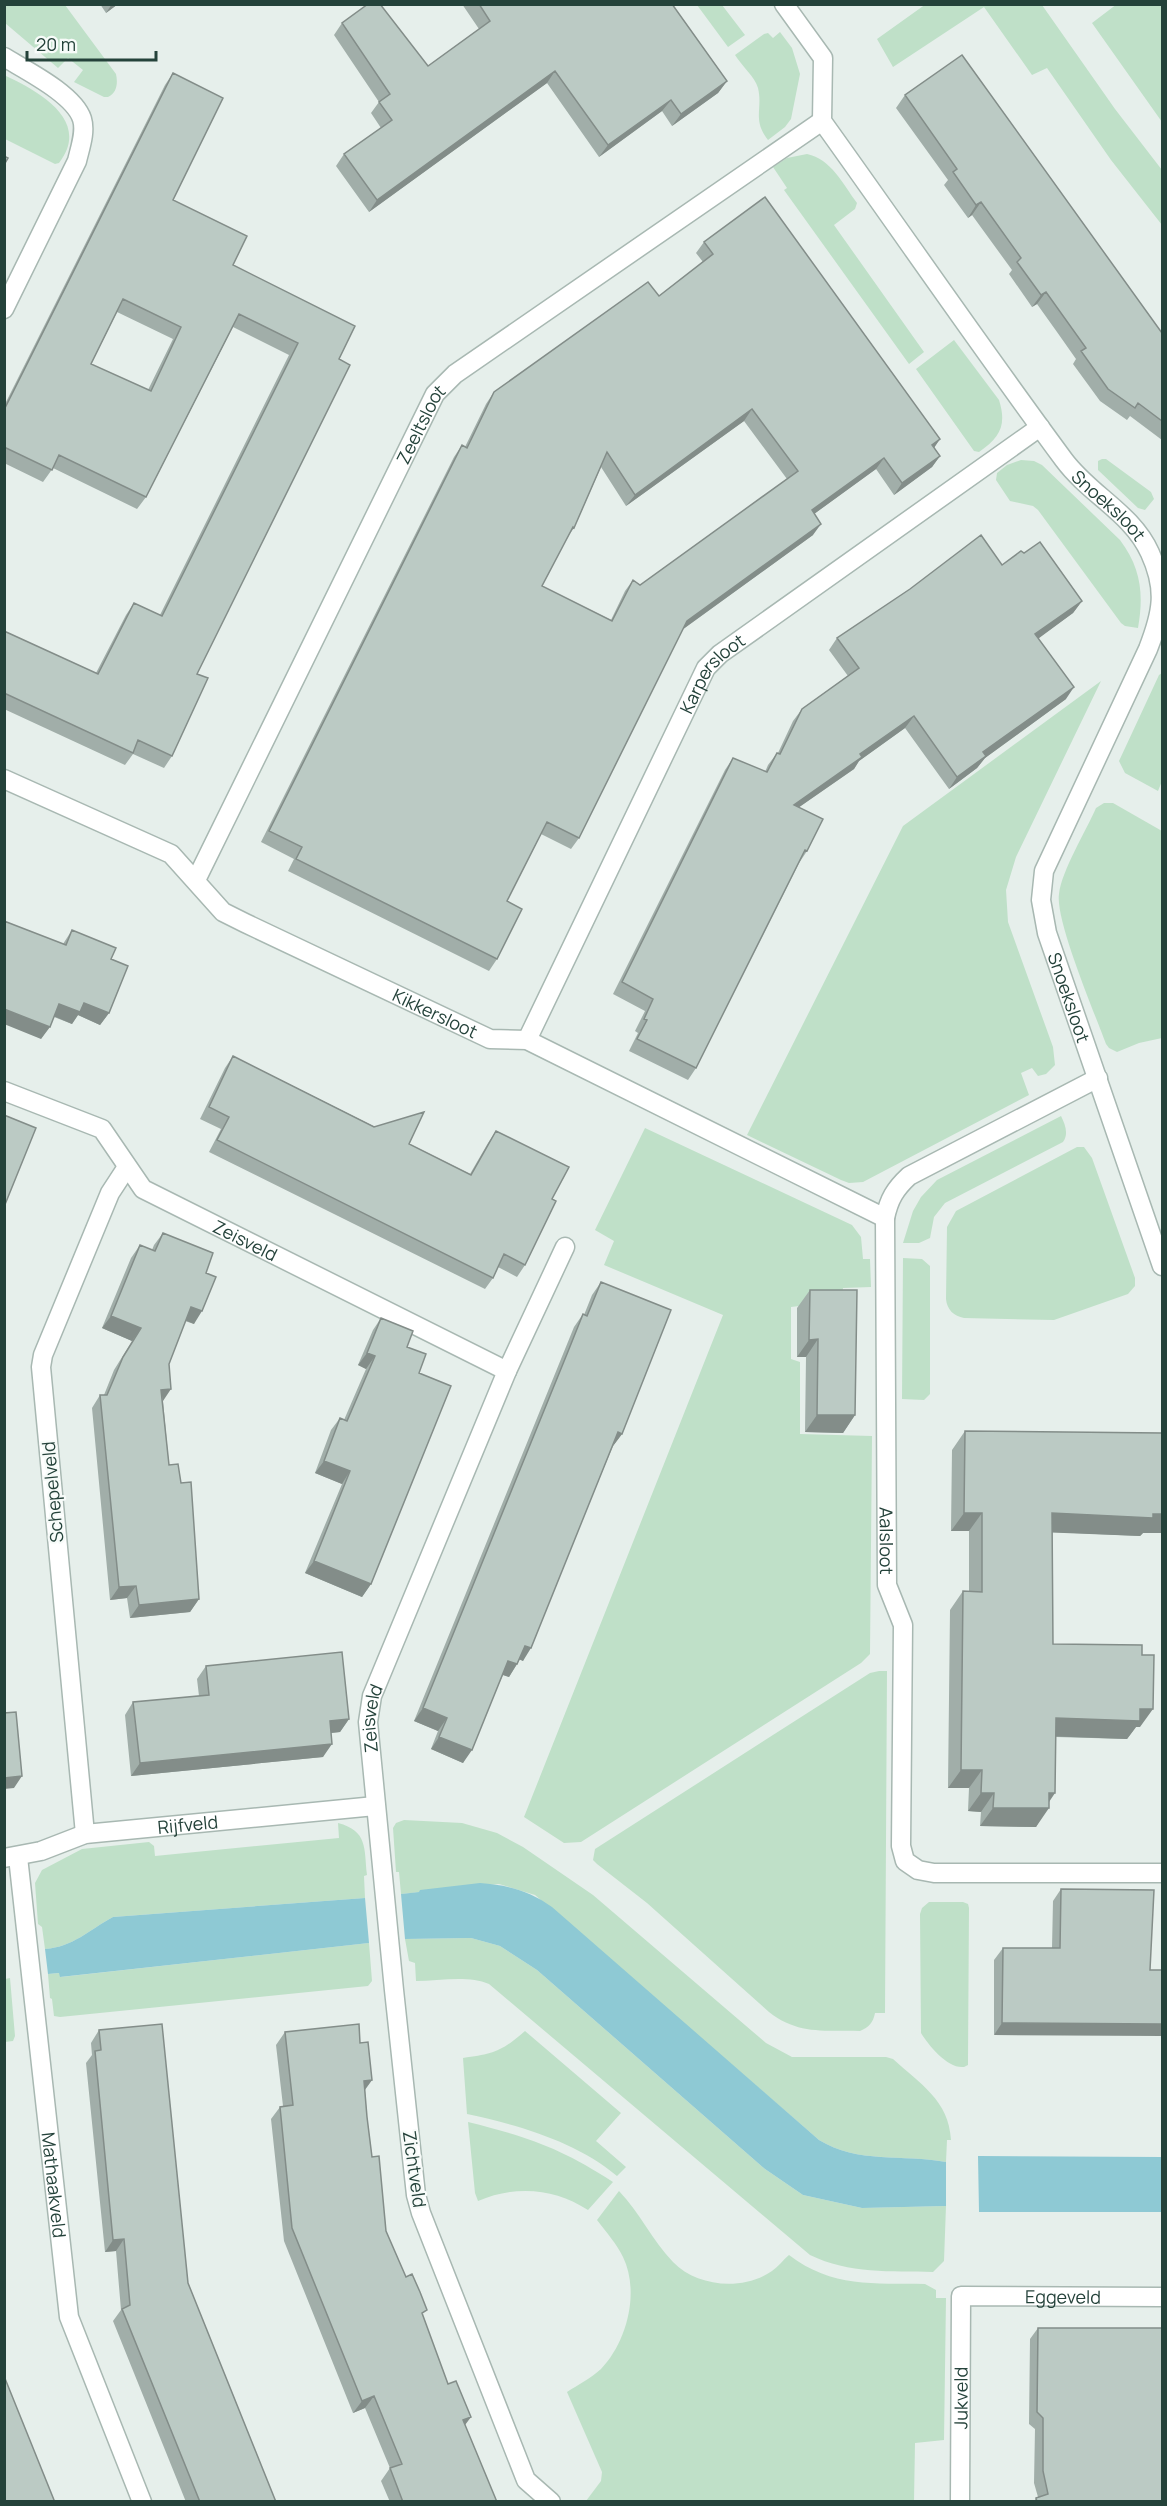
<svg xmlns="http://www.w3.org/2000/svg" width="1167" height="2506" viewBox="0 0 1167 2506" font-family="Manrope,sans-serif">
<rect width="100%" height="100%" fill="#e6efeb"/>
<!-- green -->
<path fill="#bfe0c8" d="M 926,4 L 1042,5 L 1115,109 L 1162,170 L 1162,225 L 1111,160 L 1047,68 L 1032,75 L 984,7 L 893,67 L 877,39 Z
M 1117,4 L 1162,5 L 1162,122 L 1092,23 Z
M 4,5 L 65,5 L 116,74 C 118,83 117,93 108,97 L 104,97 L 74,82 L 83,70 L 68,58 L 58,68 L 5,23 Z
M 697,5 L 722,5 L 745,35 L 728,47 Z
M 780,32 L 792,48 L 800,74 L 791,119 L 785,127 L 768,140 C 752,120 763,109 758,88 C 755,77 741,65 735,55 L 764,34 L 768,33 L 773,38 Z
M 4,75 C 38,91 92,120 59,163 L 55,164 L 5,139 Z
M 807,154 C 831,159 843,184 857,203 L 855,209 L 834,225 L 924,352 L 909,364 L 784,190 L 787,188 L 773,167 L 787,158 Z
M 954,340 L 999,400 C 1007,425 1000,438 979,452 L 974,451 L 916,369 Z
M 1102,459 L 1106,459 L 1151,492 L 1154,499 L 1145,510 L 1138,508 L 1098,470 L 1098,461 Z
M 1021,460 L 1034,461 L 1042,465 L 1120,540 C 1141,568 1144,594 1138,628 L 1125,626 L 1121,623 L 1038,510 L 1033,506 L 1010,501 L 996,480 L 997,473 L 1007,465 Z
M 1162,673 L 1162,781 L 1158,791 L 1125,773 L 1119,761 L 1159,675 Z
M 1101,681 L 1016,857 L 1006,890 L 1008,922 L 1053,1047 L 1055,1065 L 1046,1074 L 1038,1076 L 1032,1068 L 1021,1073 L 1029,1095 L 863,1182 L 849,1183 L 841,1180 L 747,1135 L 903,826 Z
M 1104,803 L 1113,803 L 1162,831 L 1162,1038 L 1139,1043 L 1117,1052 L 1109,1048 L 1106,1044 C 1095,1014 1055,920 1059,894 C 1062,870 1086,831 1096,808 Z
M 1061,1116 C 1065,1124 1069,1134 1063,1142 L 945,1203 L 934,1217 L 930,1238 L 919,1243 L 903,1243 L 913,1211 L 921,1197 L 937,1180 Z
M 645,1128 L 852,1225 L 861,1237 L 863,1259 L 870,1259 L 871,1287 L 843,1288 L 841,1301 L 791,1307 L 791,1359 L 800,1362 L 800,1434 L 872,1436 L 870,1654 L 861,1663 L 581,1842 L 564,1843 L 524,1817 L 723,1315 L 604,1265 L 614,1241 L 595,1230 Z
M 1077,1147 L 1084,1147 L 1092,1158 L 1135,1278 L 1135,1286 L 1128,1294 L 1054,1320 L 964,1318 C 954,1316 947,1310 946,1299 L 947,1227 L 956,1211 Z
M 903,1258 L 922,1259 L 930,1266 L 930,1394 L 924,1400 L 902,1399 Z
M 879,1671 L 887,1671 L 885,2013 L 875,2013 C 873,2023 869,2027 860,2031 C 825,2030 798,2035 769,2012 L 647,1903 L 597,1864 L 593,1860 L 595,1849 L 870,1673 Z
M 404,1820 L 462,1823 L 497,1833 L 523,1847 L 593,1895 L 766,2043 L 792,2057 L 886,2057 L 893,2059 C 920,2084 949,2100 951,2140 L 947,2140 L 946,2162 C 903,2154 858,2164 819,2140 L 535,1895 L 499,1884 L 401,1894 L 399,1872 L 396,1872 L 393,1828 L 396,1823 Z
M 338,1823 C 368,1831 364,1848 367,1875 L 364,1876 L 365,1898 L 113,1917 C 89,1930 73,1947 45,1949 L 42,1927 L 38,1924 L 35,1883 L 42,1870 L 82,1849 L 149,1842 L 154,1846 L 155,1856 L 339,1838 Z
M 929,1902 L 963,1902 L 968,1904 L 969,1908 L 968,2060 L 968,2065 L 964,2067 C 948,2069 929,2046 921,2033 L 920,1914 L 922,1908 Z
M 471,1938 L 500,1946 L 537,1970 L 765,2169 L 803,2195 L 862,2208 L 946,2206 L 944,2261 L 933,2272 C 891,2271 849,2274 810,2255 L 489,1984 C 468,1975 439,1981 416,1981 L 415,1963 L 409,1961 L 405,1939 Z
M 369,1943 L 372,1981 L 368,1986 L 60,2017 L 54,2016 L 52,1999 L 50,1998 L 48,1974 L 60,1973 L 61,1977 Z
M 10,1978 L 15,2036 L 13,2041 L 5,2042 L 5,1979 Z
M 525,2031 L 621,2113 L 596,2141 L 626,2167 L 617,2176 C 577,2142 519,2125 467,2114 L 463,2058 C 493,2054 501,2052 525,2031 Z
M 468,2122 C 528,2137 561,2148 613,2182 L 588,2210 C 555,2188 515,2185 478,2201 L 475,2193 Z
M 619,2191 C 640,2213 652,2240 673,2262 C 697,2287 743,2291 772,2271 C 778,2267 783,2260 789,2255 C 832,2288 874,2283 925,2284 L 936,2290 L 936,2298 L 946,2298 L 944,2440 L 915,2443 L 914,2501 L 586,2501 L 601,2481 L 602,2472 L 567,2392 C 578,2385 591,2378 601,2369 C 627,2342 640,2292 623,2257 C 617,2244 606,2232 597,2220 Z"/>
<!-- water -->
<path fill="#8ec9d4" d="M 480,1883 C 508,1885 530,1891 552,1907 L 819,2140 C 858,2164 903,2154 946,2162 L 946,2206 L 862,2208 L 803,2195 L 765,2169 L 537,1970 L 500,1946 L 471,1938 L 405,1939 L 401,1894 L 419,1892 L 420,1890 Z
M 365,1898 L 369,1943 L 60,1977 L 59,1973 L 48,1974 L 45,1949 C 73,1947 89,1930 113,1917 Z
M 978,2156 L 1162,2157 L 1162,2212 L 979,2212 Z"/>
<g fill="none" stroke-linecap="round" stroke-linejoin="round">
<!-- street casing -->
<g stroke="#a8b8b2" stroke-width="21">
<g id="street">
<path id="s1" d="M 784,4 L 823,58 L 822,121 C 903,234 982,349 1064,460 C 1090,495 1132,513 1150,553 C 1167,590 1162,613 1148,649 L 1044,871 L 1041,900 L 1047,933 L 1162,1266"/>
<path d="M 4,57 C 25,70 74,94 82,119 C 86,132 80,148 77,161 L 4,309"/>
<path id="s2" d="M 4,779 L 171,854 L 223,912 L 245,923 L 490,1039 L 527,1040 L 885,1218"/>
<path id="s3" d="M 196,880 L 435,394 L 455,374 L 822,121"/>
<path id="s4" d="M 527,1040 L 706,668 L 720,654 L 1040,427"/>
<path id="s5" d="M 1098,1078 L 909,1176 C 895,1189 889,1199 885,1218 L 887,1585 L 903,1625 L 901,1846 L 905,1861 L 918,1870 L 934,1873 L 1162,1873"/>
<path id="s6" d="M 4,1091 L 102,1129 L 143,1189 L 507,1371"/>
<path d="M 85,1834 L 41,1367 L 43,1355 L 110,1193 L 127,1167"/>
<path id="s7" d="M 18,1857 L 69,2317 L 142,2502"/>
<path id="s8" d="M 4,1858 L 41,1851 L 85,1834 L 375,1806"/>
<path id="s9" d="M 551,2502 L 526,2480 L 421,2213 L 416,2195 L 394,1990 L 368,1722 L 372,1696 L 507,1371 L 565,1247"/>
<path id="s10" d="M 960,2502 L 961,2296 L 1162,2297"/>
</g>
</g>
<!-- street -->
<use href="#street" stroke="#fff" stroke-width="18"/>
</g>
<!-- wall -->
<path fill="#a1aea9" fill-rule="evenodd" d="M 100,4 L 118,4 L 106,13 Z
M 462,4 L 672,4 L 727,81 L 718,93 L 672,126 L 662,111 L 599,157 L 547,83 L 369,212 L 336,166 L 344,154 L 381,128 L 371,113 L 379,102 L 334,35 L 342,23 L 428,66 L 479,29 Z
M 173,73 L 173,200 L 233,265 L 339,359 L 197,674 L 172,756 L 164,768 L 133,754 L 125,765 L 4,709 L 4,631 L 96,673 L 126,615 L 134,603 L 160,615 L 289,355 L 233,327 L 146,497 L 137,509 L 53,468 L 43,482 L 4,463 L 4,406 L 165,85 ZM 117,312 L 173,339 L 148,390 L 91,364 Z
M 905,95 L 1162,333 L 1162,440 L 1130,416 L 1127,420 L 1100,401 L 1073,364 L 1076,359 L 1057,332 L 1037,304 L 1032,307 L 1009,274 L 1012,270 L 972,215 L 968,218 L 944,185 L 948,180 L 896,108 Z
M 704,242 L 940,439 L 934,447 L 940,456 L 932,467 L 894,495 L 876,469 L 814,514 L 813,535 L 682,630 L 579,838 L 571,849 L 541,834 L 507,901 L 497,959 L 489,971 L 288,871 L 294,859 L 261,842 L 454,457 L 462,445 L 465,447 L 486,404 L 494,392 L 659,296 L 703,262 L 696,253 ZM 744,421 L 787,479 L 640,585 L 633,580 L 625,591 L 611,620 L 542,586 L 566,539 L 574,528 L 601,467 L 626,506 Z
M 1002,565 L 1082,601 L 1073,613 L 1038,638 L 1066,699 L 985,758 L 977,768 L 949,789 L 905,728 L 859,761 L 854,769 L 799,807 L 807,851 L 799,863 L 696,1068 L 688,1080 L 629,1051 L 638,1033 L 635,1031 L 645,1011 L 613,994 L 725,770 L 733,758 L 765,772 L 768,765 L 777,753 L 778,753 L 793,721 L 802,709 L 848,676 L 829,650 L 837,638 Z
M 72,930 L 111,959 L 109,1013 L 100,1025 L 78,1015 L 72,1024 L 54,1017 L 41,1039 L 63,944 Z
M 233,1056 L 470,1174 L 488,1143 L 496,1131 L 552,1199 L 525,1265 L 517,1277 L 498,1267 L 493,1278 L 485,1289 L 209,1152 L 221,1129 L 200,1119 L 225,1068 Z
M 163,1233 L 206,1273 L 194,1324 L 185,1321 L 169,1364 L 163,1401 L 169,1465 L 181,1483 L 199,1599 L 190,1612 L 130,1618 L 127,1598 L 110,1600 L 92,1408 L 100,1395 L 104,1395 L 114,1370 L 132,1341 L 102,1328 L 131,1258 L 140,1245 L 152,1250 L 154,1245 Z
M 601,1282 L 622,1434 L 613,1446 L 523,1661 L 520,1659 L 517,1664 L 509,1677 L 503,1675 L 463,1763 L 431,1749 L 438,1731 L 414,1721 L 574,1327 L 583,1314 L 584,1315 L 592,1295 Z
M 810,1290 L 855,1415 L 843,1433 L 805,1432 L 806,1357 L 797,1357 L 797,1308 Z
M 381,1318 L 407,1347 L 419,1373 L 371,1584 L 362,1597 L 305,1573 L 342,1484 L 315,1473 L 331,1430 L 340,1418 L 344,1420 L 366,1369 L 358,1365 L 373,1330 Z
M 965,1431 L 1143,1533 L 1140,1536 L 1052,1532 L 1053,1644 L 1140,1727 L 1136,1727 L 1127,1739 L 1056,1737 L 1049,1803 L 1036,1827 L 980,1826 L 981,1812 L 968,1811 L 969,1788 L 948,1788 L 950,1610 L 963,1591 L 969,1591 L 969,1531 L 951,1531 L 952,1450 Z
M 206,1666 L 349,1719 L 340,1732 L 331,1733 L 323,1757 L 131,1776 L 125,1715 L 133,1702 L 199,1696 L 197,1679 Z
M 1061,1889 L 1154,1890 L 994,2035 L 994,1960 L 1003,1948 L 1052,1948 L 1053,1901 Z
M 99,2030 L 188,2283 L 276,2502 L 186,2502 L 113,2321 L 121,2310 L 116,2251 L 105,2252 L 86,2063 L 92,2055 L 91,2043 Z
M 285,2032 L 360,2043 L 372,2080 L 365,2090 L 367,2117 L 372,2157 L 386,2231 L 423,2316 L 448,2384 L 497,2502 L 390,2502 L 381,2481 L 390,2468 L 365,2408 L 353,2413 L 284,2241 L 271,2119 L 280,2107 L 283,2106 L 276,2045 Z
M 1038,2328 L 1162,2502 L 1034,2502 L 1036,2498 L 1038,2497 L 1034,2483 L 1035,2429 L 1029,2424 L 1030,2339 Z"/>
<!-- shaded-wall -->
<path fill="#838d89" d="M 112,4 L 118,4 L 106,13 Z
M 555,71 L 547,83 L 369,212 L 377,200 Z
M 727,81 L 718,93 L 672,126 L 681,114 Z
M 671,100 L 662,111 L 599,157 L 608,145 Z
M 981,202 L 972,215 L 968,218 L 976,205 Z
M 1046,292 L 1037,304 L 1032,307 L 1041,295 Z
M 752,409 L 744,421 L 626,506 L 635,495 Z
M 940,439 L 932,451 L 932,445 Z
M 940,456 L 932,467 L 894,495 L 902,483 Z
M 884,458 L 876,469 L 803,522 L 812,510 Z
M 821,524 L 813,535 L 679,632 L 687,621 Z
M 1082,601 L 1073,613 L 1027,647 L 1035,634 Z
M 1074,687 L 1066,699 L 985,758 L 977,768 L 949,789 L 957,777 L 983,752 Z
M 914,716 L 905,728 L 859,761 L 854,769 L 785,817 L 794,805 L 860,754 Z
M 84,1003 L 109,1013 L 100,1025 L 78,1015 L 72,1024 L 51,1015 L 59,1004 Z
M 4,1009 L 50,1027 L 41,1039 L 4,1024 Z
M 191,1307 L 202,1311 L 194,1324 L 182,1319 Z
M 111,1316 L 141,1328 L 132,1341 L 102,1328 Z
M 818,1339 L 806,1357 L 797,1357 L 809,1340 Z
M 367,1353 L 375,1356 L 366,1369 L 358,1365 Z
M 171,1389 L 163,1401 L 161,1390 Z
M 817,1415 L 855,1415 L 843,1433 L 805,1432 Z
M 618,1432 L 622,1434 L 613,1446 Z
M 324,1461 L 350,1471 L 342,1484 L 315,1473 Z
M 964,1513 L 982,1513 L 969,1531 L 951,1531 Z
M 1052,1513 L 1162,1514 L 1162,1533 L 1143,1533 L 1140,1536 L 1039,1532 Z
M 314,1561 L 371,1584 L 362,1597 L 305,1573 Z
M 136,1586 L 127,1598 L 110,1600 L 119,1587 Z
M 199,1599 L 190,1612 L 130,1618 L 139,1605 Z
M 525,1646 L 531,1648 L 523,1661 L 516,1658 Z
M 508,1661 L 517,1664 L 509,1677 L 500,1674 Z
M 423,1708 L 447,1718 L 438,1731 L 414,1721 Z
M 1140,1709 L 1153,1709 L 1140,1727 L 1136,1727 L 1127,1739 L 1043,1736 L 1056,1718 Z
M 349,1719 L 340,1732 L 321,1734 L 330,1721 Z
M 439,1737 L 472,1750 L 463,1763 L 431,1749 Z
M 332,1744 L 323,1757 L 131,1776 L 140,1763 Z
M 961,1770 L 982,1770 L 969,1788 L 948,1788 Z
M 22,1776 L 14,1788 L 4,1789 L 4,1778 Z
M 981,1793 L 994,1793 L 981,1812 L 968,1811 Z
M 1049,1793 L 1055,1793 L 1045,1808 L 1049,1808 L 1036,1827 L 980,1826 L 993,1808 Z
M 1002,2023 L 1162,2024 L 1162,2036 L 994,2035 Z
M 372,2080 L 363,2092 L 364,2081 Z
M 124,2239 L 116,2251 L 105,2252 L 113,2240 Z
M 374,2396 L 365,2408 L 353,2413 L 362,2401 Z
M 471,2417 L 462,2429 L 463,2420 Z"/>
<!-- building -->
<path fill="#bbcac4" stroke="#838d89" stroke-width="1.5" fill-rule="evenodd" d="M 368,4 L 380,4 L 428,66 L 490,21 L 479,4 L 672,4 L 727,81 L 681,114 L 671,100 L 608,145 L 555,71 L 377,200 L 344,154 L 392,120 L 379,102 L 390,94 L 342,23 Z
M 962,55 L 1162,333 L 1162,421 L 1138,403 L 1135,408 L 1108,389 L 1081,351 L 1086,348 L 1046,292 L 1041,295 L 1017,262 L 1021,258 L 981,202 L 976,205 L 953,172 L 957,169 L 905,95 Z
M 173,73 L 223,98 L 173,200 L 247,236 L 233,265 L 355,326 L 339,359 L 350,365 L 197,674 L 208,678 L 172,756 L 138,740 L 133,753 L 4,693 L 4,631 L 98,674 L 134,603 L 162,616 L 298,343 L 239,314 L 146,497 L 59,455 L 52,470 L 4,447 L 4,410 ZM 123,299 L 181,327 L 151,391 L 91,364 Z
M 4,156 L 8,158 L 4,165 Z
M 765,197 L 940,439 L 932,445 L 940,456 L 902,483 L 884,458 L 812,510 L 821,524 L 687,621 L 579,838 L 547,822 L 507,901 L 522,909 L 497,959 L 296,859 L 302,847 L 269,831 L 462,445 L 467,448 L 494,392 L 648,282 L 659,296 L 713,254 L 704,242 ZM 752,409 L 798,471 L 640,585 L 633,580 L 612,621 L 542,586 L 573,527 L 574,528 L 607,452 L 635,495 Z
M 981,535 L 1002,565 L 1021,551 L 1024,553 L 1040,542 L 1082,601 L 1035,634 L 1074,687 L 983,752 L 986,756 L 957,777 L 914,716 L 860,754 L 862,757 L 794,805 L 823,819 L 807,851 L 805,850 L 696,1068 L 637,1039 L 647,1020 L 644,1019 L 653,999 L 622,982 L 733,758 L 767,772 L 777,753 L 780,754 L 802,709 L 859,668 L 837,638 L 910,589 Z
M 4,921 L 66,945 L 72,930 L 116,948 L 111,959 L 128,966 L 109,1013 L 84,1003 L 80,1012 L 59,1004 L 50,1027 L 4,1009 Z
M 233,1056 L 374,1127 L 424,1112 L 409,1144 L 471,1175 L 496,1131 L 569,1167 L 552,1199 L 556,1201 L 525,1265 L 504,1254 L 493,1278 L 217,1140 L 229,1117 L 209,1107 Z
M 4,1115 L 36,1128 L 4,1207 Z
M 163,1233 L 213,1253 L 206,1273 L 216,1277 L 202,1311 L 191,1307 L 169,1364 L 171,1389 L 161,1390 L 169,1465 L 178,1464 L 181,1483 L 191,1482 L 199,1599 L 139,1605 L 136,1586 L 119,1587 L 100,1395 L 107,1395 L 123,1357 L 141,1328 L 111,1316 L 140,1245 L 155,1251 Z
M 601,1282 L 671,1310 L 622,1434 L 618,1432 L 531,1648 L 525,1646 L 517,1664 L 508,1661 L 472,1750 L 439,1737 L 447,1718 L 423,1708 L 569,1349 L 583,1314 L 587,1316 Z
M 810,1290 L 857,1290 L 855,1415 L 817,1415 L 818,1339 L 809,1340 Z
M 381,1318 L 413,1331 L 407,1347 L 426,1354 L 419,1373 L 451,1386 L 371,1584 L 314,1561 L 350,1471 L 324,1461 L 340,1418 L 347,1421 L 375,1356 L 367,1353 Z
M 965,1431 L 1162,1433 L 1162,1514 L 1153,1514 L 1153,1518 L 1052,1513 L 1053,1644 L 1142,1645 L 1142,1655 L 1154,1655 L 1153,1709 L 1140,1709 L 1140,1721 L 1056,1718 L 1055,1793 L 1049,1793 L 1049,1808 L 993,1808 L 994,1793 L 981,1793 L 982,1770 L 961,1770 L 963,1591 L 982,1592 L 982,1513 L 964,1513 Z
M 342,1652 L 349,1719 L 330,1721 L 332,1744 L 140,1763 L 133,1702 L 209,1695 L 206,1666 Z
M 16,1712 L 22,1776 L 4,1778 L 4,1713 Z
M 1061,1889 L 1154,1890 L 1150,1970 L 1162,1970 L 1162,2024 L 1002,2023 L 1003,1948 L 1060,1948 Z
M 162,2024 L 188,2283 L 276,2502 L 200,2502 L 122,2309 L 130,2305 L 124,2239 L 113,2240 L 95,2051 L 101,2050 L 99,2030 Z
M 359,2024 L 360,2043 L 368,2042 L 372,2080 L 364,2081 L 367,2117 L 372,2157 L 379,2156 L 386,2231 L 406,2277 L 412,2274 L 420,2292 L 427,2310 L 422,2313 L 448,2384 L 456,2381 L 471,2417 L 463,2420 L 497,2502 L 403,2502 L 390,2468 L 402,2464 L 374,2396 L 362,2401 L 292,2228 L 280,2107 L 293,2105 L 285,2032 Z
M 1038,2328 L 1162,2328 L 1162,2502 L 1037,2502 L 1036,2498 L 1048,2494 L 1043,2471 L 1043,2418 L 1037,2412 Z
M 4,2376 L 54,2500 L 51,2502 L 4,2502 Z"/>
<g text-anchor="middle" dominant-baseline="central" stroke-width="4.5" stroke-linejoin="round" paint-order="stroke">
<!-- street labels -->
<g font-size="18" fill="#24423a" stroke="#f7fbf9">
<text stroke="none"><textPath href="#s3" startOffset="508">Zeeltsloot</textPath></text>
<text stroke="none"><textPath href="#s1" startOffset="610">Snoeksloot</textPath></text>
<text stroke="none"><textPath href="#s4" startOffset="412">Karpersloot</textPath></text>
<text stroke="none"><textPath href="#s1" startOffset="1149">Snoeksloot</textPath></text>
<text stroke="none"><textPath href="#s2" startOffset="496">Kikkersloot</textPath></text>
<text stroke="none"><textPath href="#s6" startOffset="292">Zeisveld</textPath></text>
<text transform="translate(52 1492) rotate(-95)">Schepelveld</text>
<text stroke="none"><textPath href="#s5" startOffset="585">Aalsloot</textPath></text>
<text stroke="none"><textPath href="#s9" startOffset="818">Zeisveld</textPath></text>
<text stroke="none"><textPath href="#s8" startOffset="188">Rijfveld</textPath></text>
<text transform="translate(415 2169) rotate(82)">Zichtveld</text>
<text stroke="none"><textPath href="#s7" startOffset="330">Mathaakveld</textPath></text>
<text stroke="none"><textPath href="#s10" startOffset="308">Eggeveld</textPath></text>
<text stroke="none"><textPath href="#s10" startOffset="104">Jukveld</textPath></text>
</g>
</g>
<!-- border -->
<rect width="1167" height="2506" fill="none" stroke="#24423a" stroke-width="12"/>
<!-- scale -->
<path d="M27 51v9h129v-9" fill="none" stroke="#24423a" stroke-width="3"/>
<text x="36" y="51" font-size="18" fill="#24423a" stroke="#f7fbf9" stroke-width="4.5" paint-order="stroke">20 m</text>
</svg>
